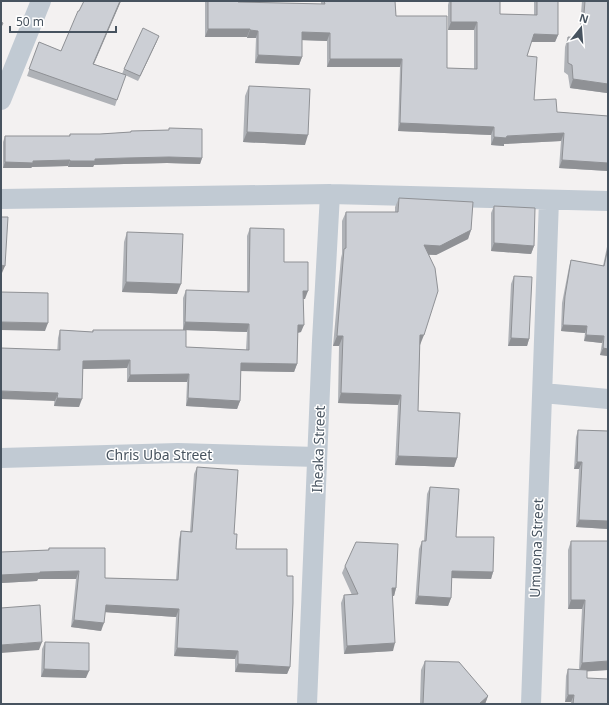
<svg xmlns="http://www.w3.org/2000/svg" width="609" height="705" viewBox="0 0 609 705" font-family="'Noto Sans',sans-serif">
<rect width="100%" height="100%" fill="#f3f1f1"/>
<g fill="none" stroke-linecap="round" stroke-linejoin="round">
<!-- minor -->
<path stroke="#c1cad3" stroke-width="20" d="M 1,100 L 41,1
M 1,199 L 330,194 L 608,201
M 543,393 L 608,399
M 1,458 L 178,453 L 317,457
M 307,704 L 322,341 L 330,194
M 531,704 L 549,200"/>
</g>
<!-- wall -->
<path fill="#afb2b7" d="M 121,1 L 94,64 L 122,74 L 124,69 L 157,41 L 138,81 L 125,75 L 115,106 L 27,76 L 39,42 L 61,51 L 79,11 Z
M 205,1 L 238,1 L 238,2 L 321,4 L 321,1 L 407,1 L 395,2 L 396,16 L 447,68 L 474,69 L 474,30 L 448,30 L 448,5 L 449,1 L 500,1 L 500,14 L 534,15 L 534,1 L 558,1 L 558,35 L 555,42 L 531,42 L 527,56 L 534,100 L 557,112 L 608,116 L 608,171 L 559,168 L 561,141 L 504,144 L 504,146 L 491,145 L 491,135 L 398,131 L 400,67 L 327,67 L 327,41 L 302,40 L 302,57 L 299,65 L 255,63 L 256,38 L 247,38 L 247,37 L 205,37 Z
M 582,1 L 608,1 L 608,92 L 607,93 L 570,88 L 568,75 L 564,72 L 565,47 L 568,37 L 579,38 Z
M 249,86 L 305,145 L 243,142 L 245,96 Z
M 169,128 L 202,158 L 200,164 L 167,163 L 124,164 L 94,165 L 93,167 L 68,167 L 68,166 L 32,167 L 31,168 L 3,168 L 3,142 L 5,136 L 69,136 L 70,134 L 100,134 L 130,132 L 131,131 L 169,130 Z
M 399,198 L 471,230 L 468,239 L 436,255 L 429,255 L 420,345 L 418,411 L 457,458 L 454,467 L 395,465 L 398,405 L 338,403 L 339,346 L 333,346 L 341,258 L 342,254 L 342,221 L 346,212 L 395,212 L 395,207 Z
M 494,206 L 534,246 L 531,254 L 491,251 L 491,213 Z
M 250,228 L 284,262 L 305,299 L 303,299 L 301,332 L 298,333 L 297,364 L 294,372 L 241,371 L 240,401 L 237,409 L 186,406 L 187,382 L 127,382 L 127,368 L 83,369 L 79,407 L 54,406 L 58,338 L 60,330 L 92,332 L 93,330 L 186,347 L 246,350 L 247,332 L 183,330 L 183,298 L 186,290 L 247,292 L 247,236 Z
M 127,232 L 177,294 L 122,292 L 124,242 Z
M 608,242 L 608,356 L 600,355 L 602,343 L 584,341 L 585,333 L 561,331 L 562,303 L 569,267 L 571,260 L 603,266 Z
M 514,276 L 529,339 L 527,346 L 508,346 L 511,284 Z
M 578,430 L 608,431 L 608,529 L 576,527 L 579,469 L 574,469 L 576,437 Z
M 197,467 L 234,534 L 236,549 L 287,576 L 290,667 L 287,674 L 235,672 L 235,659 L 174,656 L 176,617 L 105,612 L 101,631 L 71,627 L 76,579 L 38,579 L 37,581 L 1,583 L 1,552 L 48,550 L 49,548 L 105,578 L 176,580 L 179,539 L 181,531 L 190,532 L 194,474 Z
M 430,487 L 456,537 L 493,572 L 491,579 L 452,578 L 451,598 L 448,606 L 415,604 L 419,549 L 422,541 L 424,541 L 427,494 Z
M 571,541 L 608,670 L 587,671 L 587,678 L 608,704 L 571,704 L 571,702 L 565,702 L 566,676 L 568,669 L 579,669 L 582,609 L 568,609 L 568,550 Z
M 345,566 L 396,588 L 394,596 L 392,596 L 393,651 L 344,654 L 341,603 L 344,595 L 352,595 L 342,573 Z
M 45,642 L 86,678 L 41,677 L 42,649 Z
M 425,661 L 488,696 L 485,704 L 420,704 L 421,670 Z"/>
<!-- shaded-wall -->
<path fill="#8f9195" d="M 120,1 L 121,1 L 91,70 L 93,64 Z
M 451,22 L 477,22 L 474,30 L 448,30 Z
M 208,29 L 250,29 L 247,37 L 205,37 Z
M 250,30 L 258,31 L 256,38 L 247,38 Z
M 302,32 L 330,33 L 327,41 L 299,40 Z
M 534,34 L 558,35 L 555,42 L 531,42 Z
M 159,36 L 157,41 L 138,81 L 140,76 Z
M 258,55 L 302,57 L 299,65 L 255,63 Z
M 330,59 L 402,59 L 400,67 L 327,67 Z
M 573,79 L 608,84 L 608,92 L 607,93 L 570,88 Z
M 400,123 L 494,127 L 491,135 L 398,131 Z
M 247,132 L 308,135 L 305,145 L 243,142 Z
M 564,133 L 561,141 L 504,144 L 504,146 L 491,145 L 494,137 Z
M 169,157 L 202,158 L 200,164 L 167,163 L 124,164 L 94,165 L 93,167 L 68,167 L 70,161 L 95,159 Z
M 70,160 L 68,166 L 32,167 L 31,168 L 3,168 L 5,162 Z
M 562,160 L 608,163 L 608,171 L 559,168 Z
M 471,230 L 468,239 L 436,255 L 421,254 L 424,245 Z
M 494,243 L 534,246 L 531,254 L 491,251 Z
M 1,265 L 5,266 L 2,273 L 1,273 Z
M 126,282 L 181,284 L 177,294 L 122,292 Z
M 303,291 L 308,291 L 305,299 L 300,299 Z
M 1,322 L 48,323 L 45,331 L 1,330 Z
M 185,322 L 249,324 L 247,332 L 183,330 Z
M 298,325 L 304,325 L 301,332 L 295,333 Z
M 563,325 L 587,326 L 585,333 L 561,331 Z
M 420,335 L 424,335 L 420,345 L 416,345 Z
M 586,335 L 604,336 L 602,343 L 584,341 Z
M 337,336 L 343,336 L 339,346 L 333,346 Z
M 511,338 L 529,339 L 527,346 L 508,346 Z
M 603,348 L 608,349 L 608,356 L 600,355 Z
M 130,360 L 127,368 L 81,369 L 83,361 Z
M 241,363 L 297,364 L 294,372 L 238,371 Z
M 189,374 L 187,382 L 127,382 L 130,375 Z
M 1,391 L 58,393 L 55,401 L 1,399 Z
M 341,393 L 401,395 L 398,405 L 338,403 Z
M 57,398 L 82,399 L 79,407 L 54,406 Z
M 188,398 L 240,401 L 237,409 L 186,406 Z
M 398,456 L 457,458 L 454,467 L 395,465 Z
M 577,462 L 582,462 L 579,469 L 574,469 Z
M 579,520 L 608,521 L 608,529 L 576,527 Z
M 79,571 L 76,579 L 38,579 L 37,581 L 1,583 L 1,575 L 40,572 Z
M 452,571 L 493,572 L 491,579 L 449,578 Z
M 392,588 L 396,588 L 394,596 L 389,595 Z
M 418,596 L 451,598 L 448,606 L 415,604 Z
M 571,600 L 585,600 L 582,609 L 568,609 Z
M 106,605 L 179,609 L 176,617 L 103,612 Z
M 74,620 L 104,623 L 101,631 L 71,627 Z
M 42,642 L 39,650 L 1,653 L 1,645 Z
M 395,643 L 393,651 L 344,654 L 347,646 Z
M 177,648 L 238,651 L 235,659 L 174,656 Z
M 608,661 L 608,670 L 579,672 L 582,663 Z
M 238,664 L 290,667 L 287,674 L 235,672 Z
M 44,669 L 89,671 L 86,678 L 41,677 Z
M 568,695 L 574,695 L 571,702 L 565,702 Z
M 488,696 L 485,704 L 479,704 Z"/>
<!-- building -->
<path fill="#cccfd5" stroke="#8f9195" d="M 84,1 L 120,1 L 93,64 L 126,75 L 117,100 L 29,69 L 39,42 L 61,51 L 78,11 L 79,11 Z
M 208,1 L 238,1 L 238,2 L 325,4 L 324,1 L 395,1 L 396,16 L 447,16 L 447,68 L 477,69 L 477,22 L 451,22 L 451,1 L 500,1 L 500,14 L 537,15 L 537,1 L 558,1 L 558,35 L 534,34 L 527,56 L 537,57 L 534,100 L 556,99 L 557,112 L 608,116 L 608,163 L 562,160 L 564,133 L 507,136 L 506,138 L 494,137 L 494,127 L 400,123 L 402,59 L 330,59 L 330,33 L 302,32 L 302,57 L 258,55 L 258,31 L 250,30 L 250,29 L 208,29 Z
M 585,1 L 608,1 L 608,84 L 573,79 L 572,65 L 568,63 L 568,37 L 582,38 Z
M 1,22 L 3,23 L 1,27 Z
M 143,28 L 159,36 L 140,76 L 124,69 Z
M 249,86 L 310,89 L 308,135 L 247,132 Z
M 169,128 L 202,129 L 202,158 L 169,157 L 126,158 L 95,159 L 95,161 L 70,161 L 70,160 L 33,161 L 33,163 L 5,162 L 5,136 L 70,136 L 70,134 L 100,134 L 131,132 L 131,131 L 169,130 Z
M 399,198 L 473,202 L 471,230 L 440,246 L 424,245 L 435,268 L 438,291 L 424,335 L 420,335 L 418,411 L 460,413 L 457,458 L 398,456 L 401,395 L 341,393 L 343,336 L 337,336 L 344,249 L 346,248 L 346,212 L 398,212 Z
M 494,206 L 535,208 L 534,246 L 494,243 Z
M 1,217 L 8,217 L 5,266 L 1,265 Z
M 250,228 L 284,229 L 284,262 L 308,262 L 308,291 L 303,291 L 304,325 L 298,325 L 297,364 L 241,363 L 240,401 L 188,398 L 189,374 L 130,375 L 130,360 L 83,361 L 82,399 L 57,398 L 58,393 L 1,391 L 1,348 L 60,350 L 60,330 L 93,332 L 93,330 L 186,330 L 186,347 L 249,350 L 249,324 L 185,322 L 186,290 L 249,292 Z
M 127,232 L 183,234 L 181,284 L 126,282 Z
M 608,248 L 608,349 L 603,348 L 604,336 L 586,335 L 587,326 L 563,325 L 565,296 L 571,260 L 604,266 Z
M 514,276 L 532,277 L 529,339 L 511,338 Z
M 1,292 L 48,293 L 48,323 L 1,322 Z
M 578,430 L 608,431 L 608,521 L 579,520 L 582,462 L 577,462 Z
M 197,467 L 238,470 L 234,534 L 237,534 L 236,549 L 287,549 L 287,576 L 293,576 L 293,603 L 290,667 L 238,664 L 238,651 L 177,648 L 179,609 L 106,605 L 104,623 L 74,620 L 79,571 L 40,572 L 40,573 L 1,575 L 1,552 L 49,550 L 49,548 L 105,548 L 105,578 L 178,580 L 181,531 L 192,532 Z
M 430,487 L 459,489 L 456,537 L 494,537 L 493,572 L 452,571 L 451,598 L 418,596 L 422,541 L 426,541 Z
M 571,541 L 608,541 L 608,661 L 582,663 L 585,600 L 571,600 Z
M 356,542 L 398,544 L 396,588 L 392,588 L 395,643 L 347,646 L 344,595 L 358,594 L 345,566 Z
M 40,605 L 42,642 L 1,645 L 1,608 Z
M 45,642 L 89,643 L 89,671 L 44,669 Z
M 425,661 L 459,662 L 488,696 L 479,704 L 423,704 Z
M 568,669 L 587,670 L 587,678 L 608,679 L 608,704 L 573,704 L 574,695 L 568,695 Z"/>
<g text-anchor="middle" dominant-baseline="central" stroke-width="3" stroke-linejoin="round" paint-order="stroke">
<!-- street labels -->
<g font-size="14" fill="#47535f" stroke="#fff">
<text transform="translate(318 449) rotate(-88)">Iheaka Street</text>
<text x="159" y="454">Chris Uba Street</text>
<text transform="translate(536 548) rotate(-88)">Umuona Street</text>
</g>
</g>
<!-- border -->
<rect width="609" height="705" fill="none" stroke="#47535f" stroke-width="4"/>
<!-- north arrow -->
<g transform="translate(581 28) rotate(17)" stroke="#ffffff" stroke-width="3" paint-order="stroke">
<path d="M0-3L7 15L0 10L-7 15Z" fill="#47535f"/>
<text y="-6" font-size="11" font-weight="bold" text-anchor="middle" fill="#47535f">N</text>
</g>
<!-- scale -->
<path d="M10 26v6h106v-6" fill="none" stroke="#47535f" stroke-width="2"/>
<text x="16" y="26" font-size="12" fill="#47535f" stroke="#ffffff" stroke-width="3" paint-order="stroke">50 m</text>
</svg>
